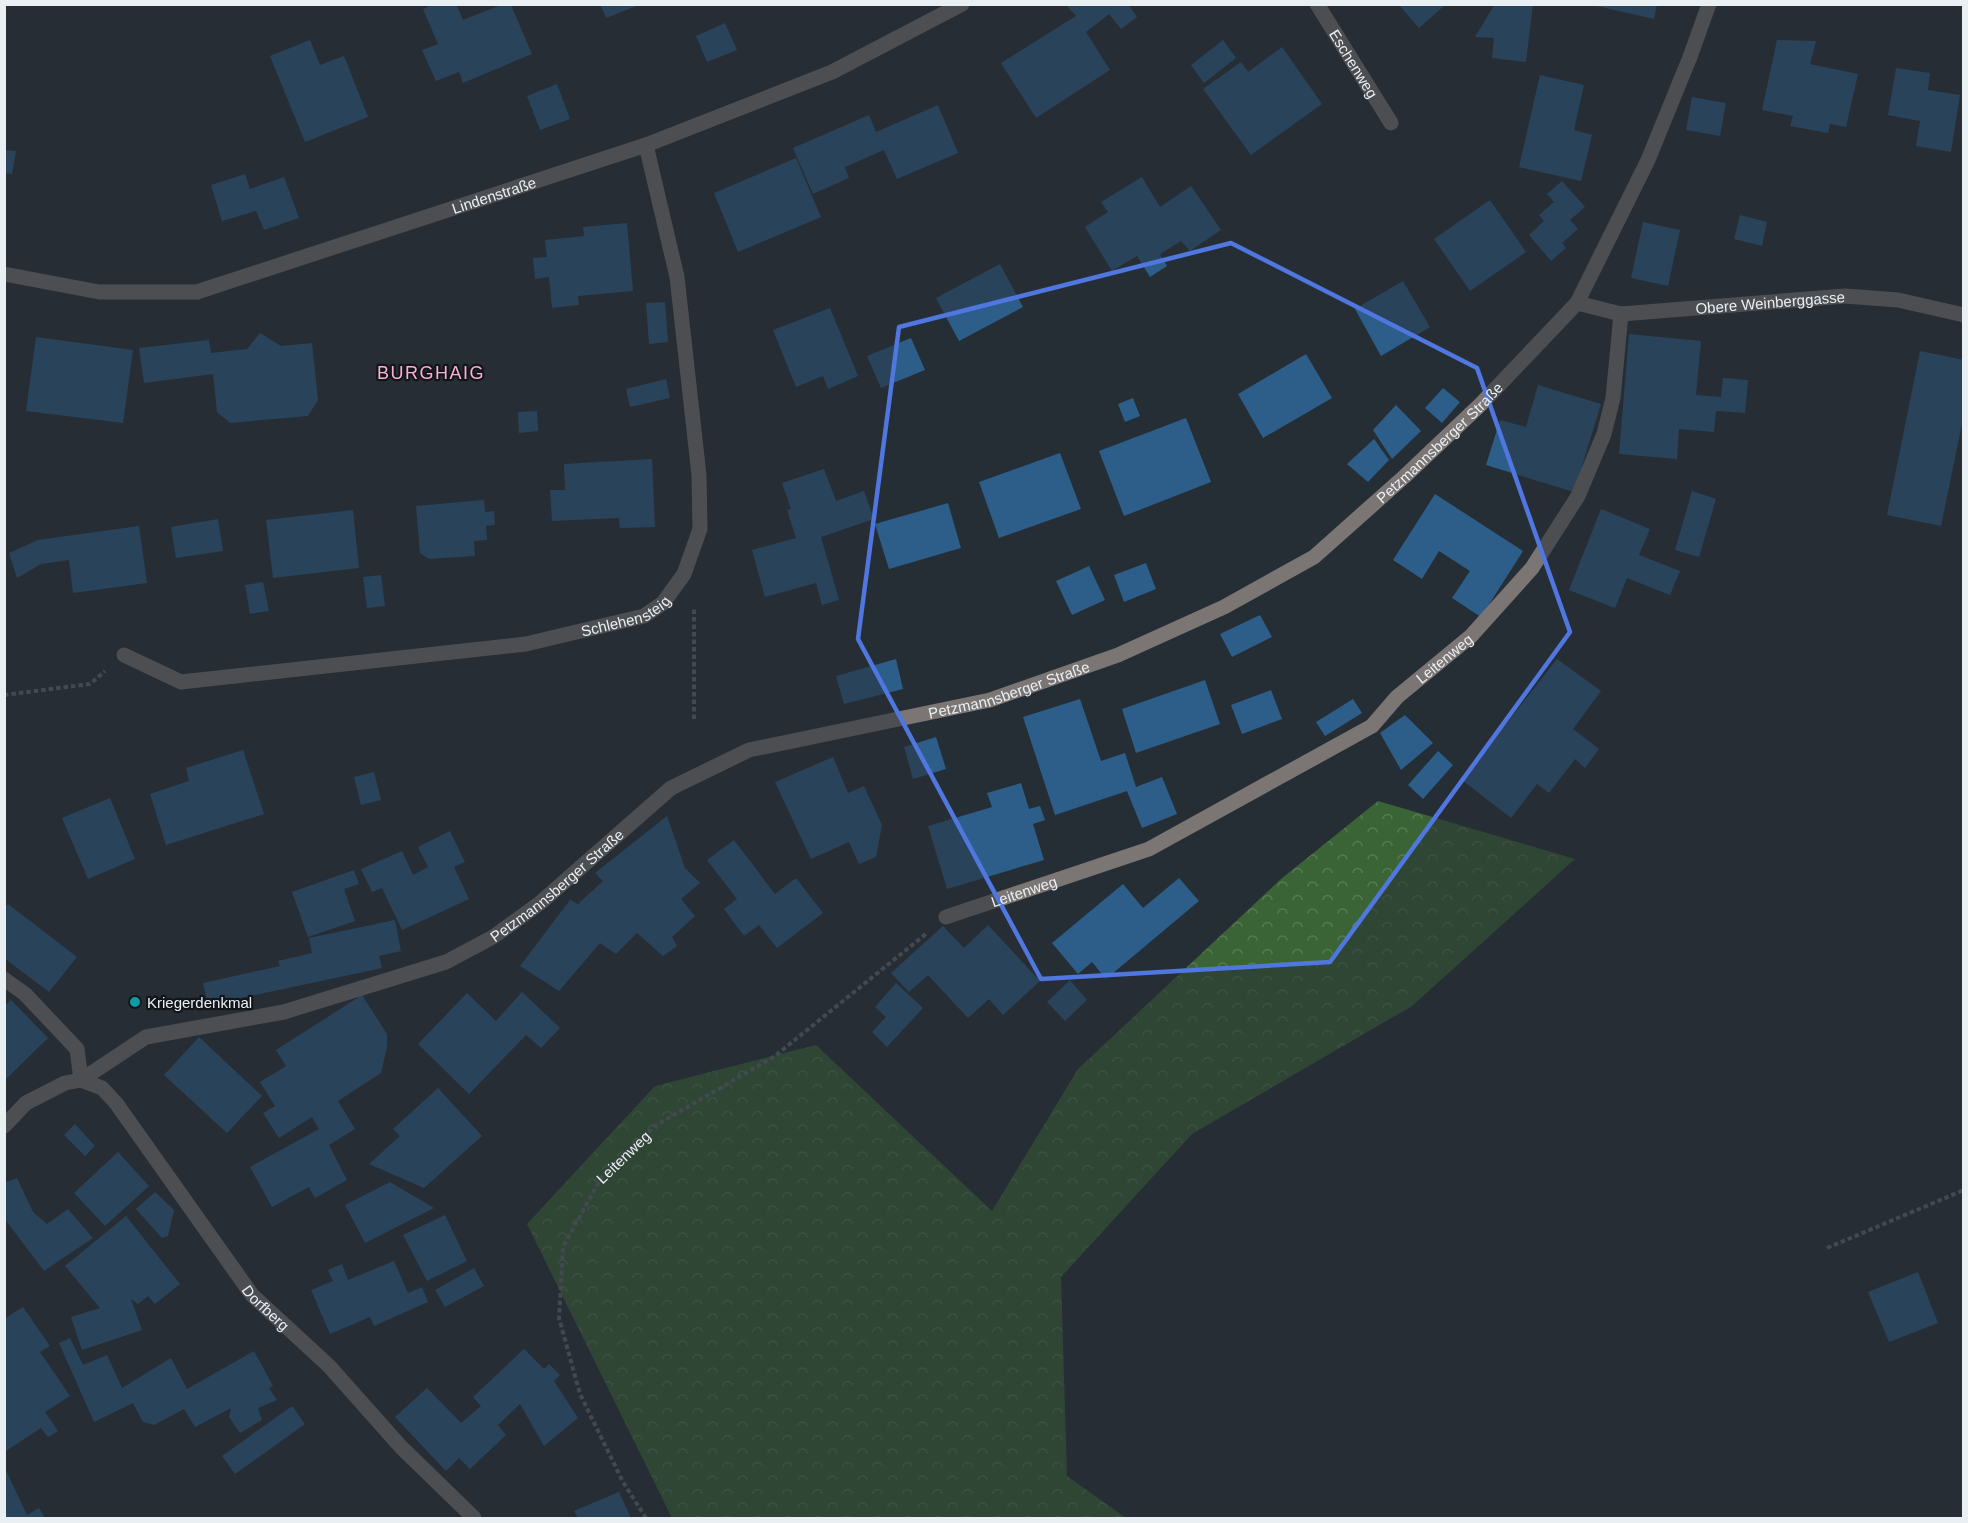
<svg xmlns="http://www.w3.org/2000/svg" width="1968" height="1523" viewBox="0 0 1968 1523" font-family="Helvetica,sans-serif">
<defs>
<pattern id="forest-crowns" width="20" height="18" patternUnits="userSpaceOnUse" patternTransform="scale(1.5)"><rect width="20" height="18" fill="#3a6436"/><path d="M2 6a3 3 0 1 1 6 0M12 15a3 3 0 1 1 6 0" fill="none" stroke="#577a54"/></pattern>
</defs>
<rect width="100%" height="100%" fill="#262e35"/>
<!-- forest -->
<path fill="url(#forest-crowns)" d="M 1378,801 L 1575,859 L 1412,1006 L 1192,1134 L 1061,1277 L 1067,1476 L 1126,1518 L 672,1518 L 527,1224 L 655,1086 L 816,1045 L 992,1211 L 1078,1069 L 1281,879 Z"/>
<!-- building -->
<path fill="#2d5e89" d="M 433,4 L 456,4 L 463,20 L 501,5 L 511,5 L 532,54 L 463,83 L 459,72 L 436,81 L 422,50 L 438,44 L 423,9 Z
M 600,4 L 639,4 L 639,5 L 606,18 Z
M 1065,4 L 1128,4 L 1137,17 L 1121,29 L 1109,14 L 1086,32 L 1110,70 L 1036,118 L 1001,63 L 1076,16 Z
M 1495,4 L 1533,4 L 1526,62 L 1492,58 L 1494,38 L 1475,37 Z
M 1588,4 L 1657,4 L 1654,19 Z
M 1399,5 L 1445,5 L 1419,28 Z
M 725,23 L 737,50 L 707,62 L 696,36 Z
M 310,40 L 320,65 L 344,56 L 368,117 L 305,142 L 270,56 Z
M 1223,40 L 1236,58 L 1204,83 L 1191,65 Z
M 1777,40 L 1816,41 L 1810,64 L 1858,74 L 1846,127 L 1830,124 L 1828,133 L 1790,126 L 1793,116 L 1762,110 Z
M 1282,47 L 1322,104 L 1251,155 L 1203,89 L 1241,62 L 1248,72 Z
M 1896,68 L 1930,73 L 1928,90 L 1960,95 L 1951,152 L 1916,146 L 1920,121 L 1888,115 Z
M 1540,75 L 1584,85 L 1574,130 L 1592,135 L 1581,181 L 1519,167 Z
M 557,84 L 570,119 L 540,130 L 527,96 Z
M 1692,97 L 1726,103 L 1720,136 L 1686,130 Z
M 938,105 L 958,153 L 897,179 L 884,150 L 845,167 L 849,178 L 813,194 L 793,148 L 869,115 L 876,132 Z
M 4,150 L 16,151 L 12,174 L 4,173 Z
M 796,158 L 821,217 L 738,252 L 714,193 Z
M 245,174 L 250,189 L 284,177 L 299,218 L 264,230 L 256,211 L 222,221 L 211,185 Z
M 1142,177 L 1160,207 L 1191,186 L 1221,230 L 1190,251 L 1181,241 L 1160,254 L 1167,266 L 1150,277 L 1137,256 L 1112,271 L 1085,227 L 1108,212 L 1101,202 Z
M 1562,181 L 1585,207 L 1570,220 L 1578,229 L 1562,243 L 1566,248 L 1551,261 L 1529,235 L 1544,221 L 1539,215 L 1554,202 L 1547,194 Z
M 1490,200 L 1526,252 L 1470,291 L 1434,239 Z
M 1740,215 L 1767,222 L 1762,246 L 1734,239 Z
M 1643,222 L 1680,230 L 1668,286 L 1631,278 Z
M 627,223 L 633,291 L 578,296 L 579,305 L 552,308 L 549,277 L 535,279 L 533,258 L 547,257 L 545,240 L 584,236 L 583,227 Z
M 1000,264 L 1023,307 L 959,341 L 936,298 Z
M 1403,281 L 1430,327 L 1381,356 L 1355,309 Z
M 665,302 L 668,342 L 649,344 L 646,303 Z
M 830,308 L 858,376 L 828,389 L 823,376 L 796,387 L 773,330 Z
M 260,333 L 281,346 L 312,343 L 318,400 L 308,416 L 230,423 L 217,412 L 213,374 L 144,383 L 139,348 L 209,340 L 211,353 L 247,349 Z
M 1629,334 L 1701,341 L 1696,395 L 1721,397 L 1723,378 L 1748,380 L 1745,413 L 1716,411 L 1714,432 L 1679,429 L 1677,459 L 1619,454 Z
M 36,337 L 133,350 L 123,423 L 26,411 Z
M 911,338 L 925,370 L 881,388 L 867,356 Z
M 1920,351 L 1964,360 L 1964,414 L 1941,526 L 1887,515 Z
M 1306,354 L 1332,398 L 1263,438 L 1238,394 Z
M 666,379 L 670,398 L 630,407 L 626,389 Z
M 1538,385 L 1601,404 L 1574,492 L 1486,465 L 1500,420 L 1526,427 Z
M 1443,388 L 1460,402 L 1442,423 L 1425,408 Z
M 1133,398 L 1140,416 L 1125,422 L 1118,404 Z
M 1396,405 L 1421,431 L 1392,459 L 1373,430 Z
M 537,411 L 538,431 L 519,433 L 518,412 Z
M 1186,418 L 1211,482 L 1124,516 L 1099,451 Z
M 1374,439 L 1389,460 L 1368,482 L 1347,464 Z
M 1060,453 L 1081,509 L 999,538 L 979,482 Z
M 652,459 L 655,527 L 620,528 L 619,518 L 552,521 L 550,490 L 565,490 L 564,464 Z
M 824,469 L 836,501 L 864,491 L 874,519 L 821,537 L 839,600 L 822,605 L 816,583 L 765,597 L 752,550 L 796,538 L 787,510 L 791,509 L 782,483 Z
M 1692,491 L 1716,499 L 1699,557 L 1675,550 Z
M 1435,494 L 1523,551 L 1481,617 L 1452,598 L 1470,571 L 1439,551 L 1422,579 L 1393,560 Z
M 484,500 L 485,512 L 494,511 L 495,525 L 486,526 L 487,540 L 474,541 L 475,556 L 429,559 L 420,553 L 416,506 Z
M 948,503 L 961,548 L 889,569 L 875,524 Z
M 1601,509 L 1650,529 L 1639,555 L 1680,571 L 1670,595 L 1627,578 L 1615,608 L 1569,590 Z
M 353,510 L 359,568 L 273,578 L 266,520 Z
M 218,519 L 223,551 L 176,558 L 171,527 Z
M 139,526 L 147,583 L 73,593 L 69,560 L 41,564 L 17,578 L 9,553 L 38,540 Z
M 1146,563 L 1156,589 L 1124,602 L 1114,575 Z
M 1089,566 L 1105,600 L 1072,615 L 1056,581 Z
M 381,575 L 385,606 L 367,608 L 363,577 Z
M 263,582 L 269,611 L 250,614 L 245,585 Z
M 1260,615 L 1272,637 L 1232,657 L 1220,634 Z
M 896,659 L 903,689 L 844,704 L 836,676 Z
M 1557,659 L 1601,691 L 1573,729 L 1599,749 L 1585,768 L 1575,759 L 1549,793 L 1537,784 L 1511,818 L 1462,780 Z
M 1205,680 L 1220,724 L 1136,753 L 1122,709 Z
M 1271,690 L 1282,719 L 1242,734 L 1231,705 Z
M 1080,699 L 1101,761 L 1125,753 L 1136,787 L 1162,777 L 1177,814 L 1142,828 L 1127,791 L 1055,815 L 1023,717 Z
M 1353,699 L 1362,713 L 1325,736 L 1316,722 Z
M 1405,715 L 1433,743 L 1401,770 L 1380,733 Z
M 936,737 L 946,769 L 913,779 L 904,747 Z
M 243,750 L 264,814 L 166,845 L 150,794 L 189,781 L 186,768 Z
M 1438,751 L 1453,765 L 1423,799 L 1408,785 Z
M 833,757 L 848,793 L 864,786 L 882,825 L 876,857 L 859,864 L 849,842 L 811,859 L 775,782 Z
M 374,772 L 381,800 L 361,805 L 354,777 Z
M 1021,783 L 1029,809 L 1040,806 L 1045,820 L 1033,824 L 1044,860 L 947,889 L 928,826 L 992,807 L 987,793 Z
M 110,798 L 135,859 L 88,879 L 62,818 Z
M 667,816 L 685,868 L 700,883 L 681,899 L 695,916 L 672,937 L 677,946 L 663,956 L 637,933 L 616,954 L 600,943 L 559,991 L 520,966 L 570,900 L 578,904 L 603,881 L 595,873 Z
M 450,831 L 465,862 L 454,867 L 469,899 L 402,930 L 382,888 L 372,892 L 361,869 L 402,851 L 413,875 L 428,867 L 418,847 Z
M 734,840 L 775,894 L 796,878 L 823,913 L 777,948 L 759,925 L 744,936 L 724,909 L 737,899 L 707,860 Z
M 354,870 L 359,884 L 344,889 L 355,921 L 308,937 L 292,892 Z
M 1179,878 L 1199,901 L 1106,979 L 1092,962 L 1078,974 L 1052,943 L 1123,884 L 1143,908 Z
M 8,904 L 77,957 L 49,992 L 4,958 L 4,908 Z
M 395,920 L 401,951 L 379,956 L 382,968 L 208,1005 L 203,983 L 280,966 L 278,961 L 312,953 L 309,938 Z
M 988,925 L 1040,981 L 1003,1015 L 989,999 L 968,1018 L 928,975 L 909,992 L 891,973 L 943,926 L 964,948 Z
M 1070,980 L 1087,1000 L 1065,1021 L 1047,1002 Z
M 896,983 L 923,1008 L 887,1047 L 872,1032 L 886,1017 L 875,1007 Z
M 522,992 L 560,1028 L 541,1048 L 526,1035 L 469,1094 L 418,1044 L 467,993 L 496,1021 Z
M 362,995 L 387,1034 L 387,1047 L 381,1073 L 338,1101 L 355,1129 L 329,1145 L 347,1180 L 315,1198 L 309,1187 L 272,1207 L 250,1167 L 319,1129 L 312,1117 L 279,1138 L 263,1113 L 275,1106 L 260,1082 L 286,1066 L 276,1050 Z
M 11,1000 L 48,1038 L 4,1081 L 4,1006 Z
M 199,1037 L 262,1096 L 227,1133 L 164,1075 Z
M 438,1088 L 482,1136 L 424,1188 L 369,1164 L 400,1136 L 393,1129 Z
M 75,1124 L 95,1146 L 85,1156 L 64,1135 Z
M 118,1152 L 149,1186 L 105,1226 L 74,1193 Z
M 17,1178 L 33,1212 L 47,1224 L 68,1209 L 93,1238 L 44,1271 L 4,1218 L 4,1183 Z
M 390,1182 L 434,1208 L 365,1243 L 345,1205 Z
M 155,1192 L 174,1210 L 168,1236 L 162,1238 L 136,1209 Z
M 445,1215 L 467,1261 L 427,1281 L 403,1235 Z
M 126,1216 L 180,1284 L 155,1304 L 148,1296 L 138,1304 L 131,1299 L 142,1330 L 82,1350 L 71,1317 L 100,1308 L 65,1266 Z
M 394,1261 L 408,1293 L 422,1287 L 428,1302 L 374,1326 L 370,1317 L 330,1334 L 311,1290 L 333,1281 L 328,1270 L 342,1264 L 348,1280 Z
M 474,1268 L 484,1286 L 445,1307 L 435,1290 Z
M 1918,1272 L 1938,1323 L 1889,1342 L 1868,1292 Z
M 23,1307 L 50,1346 L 40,1352 L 70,1396 L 45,1412 L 58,1431 L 48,1437 L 41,1428 L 6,1451 L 4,1448 L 4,1319 Z
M 70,1338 L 83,1365 L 107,1355 L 122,1388 L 171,1358 L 187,1389 L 254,1351 L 273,1386 L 269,1388 L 277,1400 L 258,1408 L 262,1420 L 240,1433 L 229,1417 L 231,1408 L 195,1427 L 184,1409 L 154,1425 L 143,1422 L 133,1403 L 94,1422 L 59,1343 Z
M 524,1349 L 544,1369 L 549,1364 L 560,1375 L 554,1381 L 578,1418 L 544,1446 L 520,1404 L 498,1425 L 506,1435 L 470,1469 L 459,1458 L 446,1471 L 395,1417 L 427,1388 L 461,1423 L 481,1406 L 473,1397 Z
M 292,1406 L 305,1424 L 235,1474 L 222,1456 Z
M 4,1466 L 27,1515 L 39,1508 L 45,1518 L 4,1518 Z
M 619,1492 L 631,1518 L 578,1518 L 574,1511 Z"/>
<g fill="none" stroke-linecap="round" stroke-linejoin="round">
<!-- path -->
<g stroke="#646b72" stroke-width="4" stroke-dasharray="4.5 3" stroke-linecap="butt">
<path d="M 4,695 L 90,684 L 105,671"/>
<path d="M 694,719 L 694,607"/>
<path d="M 1827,1248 L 1964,1190"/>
<path id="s1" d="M 646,1518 L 623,1482 L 580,1394 L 559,1318 L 563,1247 L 601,1178 L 655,1126 L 775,1056 L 927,933"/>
</g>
<!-- minor -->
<g stroke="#7b7674" stroke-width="15">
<path id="s2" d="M 1317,4 L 1391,123"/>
<path id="s3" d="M 4,274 L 99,292 L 197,292 L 646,145 L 832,72 L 962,4"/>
<path id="s4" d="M 1577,303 L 1621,314 L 1845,296 L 1898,300 L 1964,315"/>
<path id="s5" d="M 124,655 L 181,682 L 526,644 L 644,616 L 663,603 L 684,574 L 700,529 L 699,475 L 677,277 L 646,145"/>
<path id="s6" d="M 946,917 L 1149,849 L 1372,726 L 1397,697 L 1471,636 L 1532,568 L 1578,496 L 1604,434 L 1613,398 L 1621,314"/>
<path d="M 4,979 L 25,994 L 77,1049 L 81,1080"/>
<path id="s7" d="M 81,1080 L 102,1088 L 116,1103 L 252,1295 L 329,1366 L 401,1447 L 474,1518"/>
<path id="s8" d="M 4,1126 L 26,1103 L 65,1083 L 81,1080 L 146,1037 L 284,1012 L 446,962 L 493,937 L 540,903 L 671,788 L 749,750 L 990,700 L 1118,655 L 1224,607 L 1314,557 L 1405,476 L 1481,404 L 1577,303 L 1648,160 L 1690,57 L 1709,4"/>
</g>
</g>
<!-- marked area -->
<path d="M0 0H1968V1523H0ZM 1231,243 L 1477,368 L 1570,632 L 1330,962 L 1041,979 L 858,639 L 899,327 Z" fill="#262e35" fill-opacity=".55" fill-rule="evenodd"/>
<path fill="none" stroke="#5076df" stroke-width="4.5" stroke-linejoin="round" d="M 1231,243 L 1477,368 L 1570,632 L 1330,962 L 1041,979 L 858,639 L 899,327 Z"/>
<!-- markers -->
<circle fill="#0f9aa8" stroke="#121619" stroke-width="2" cx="135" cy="1002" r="6"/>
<g text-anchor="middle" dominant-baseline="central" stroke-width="4.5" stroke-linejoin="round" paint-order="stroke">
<!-- street labels -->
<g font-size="15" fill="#eaeff4" stroke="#121619">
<text stroke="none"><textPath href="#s2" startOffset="70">Eschenweg</textPath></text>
<text stroke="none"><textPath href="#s3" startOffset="507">Lindenstraße</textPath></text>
<text stroke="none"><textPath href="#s4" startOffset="195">Obere Weinberggasse</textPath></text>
<text stroke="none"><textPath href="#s8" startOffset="1623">Petzmannsberger Straße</textPath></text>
<text stroke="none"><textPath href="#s5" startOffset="514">Schlehensteig</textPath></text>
<text stroke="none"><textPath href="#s6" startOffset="568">Leitenweg</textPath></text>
<text stroke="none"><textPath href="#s8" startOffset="1119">Petzmannsberger Straße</textPath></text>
<text stroke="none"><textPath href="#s8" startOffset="615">Petzmannsberger Straße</textPath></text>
<text stroke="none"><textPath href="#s6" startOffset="82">Leitenweg</textPath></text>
<text stroke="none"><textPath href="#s1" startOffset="400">Leitenweg</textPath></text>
<text stroke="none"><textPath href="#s7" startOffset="297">Dorfberg</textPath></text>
</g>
<!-- poi labels -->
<g font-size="15" fill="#eaeff4" stroke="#121619" text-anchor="start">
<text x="147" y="1002">Kriegerdenkmal</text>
</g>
<!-- quarter labels -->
<g font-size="18" letter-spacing="1.5" fill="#faafd6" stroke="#121619">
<text x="431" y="373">BURGHAIG</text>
</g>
</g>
<!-- border -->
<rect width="1968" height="1523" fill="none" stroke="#eaeff4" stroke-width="12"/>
</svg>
